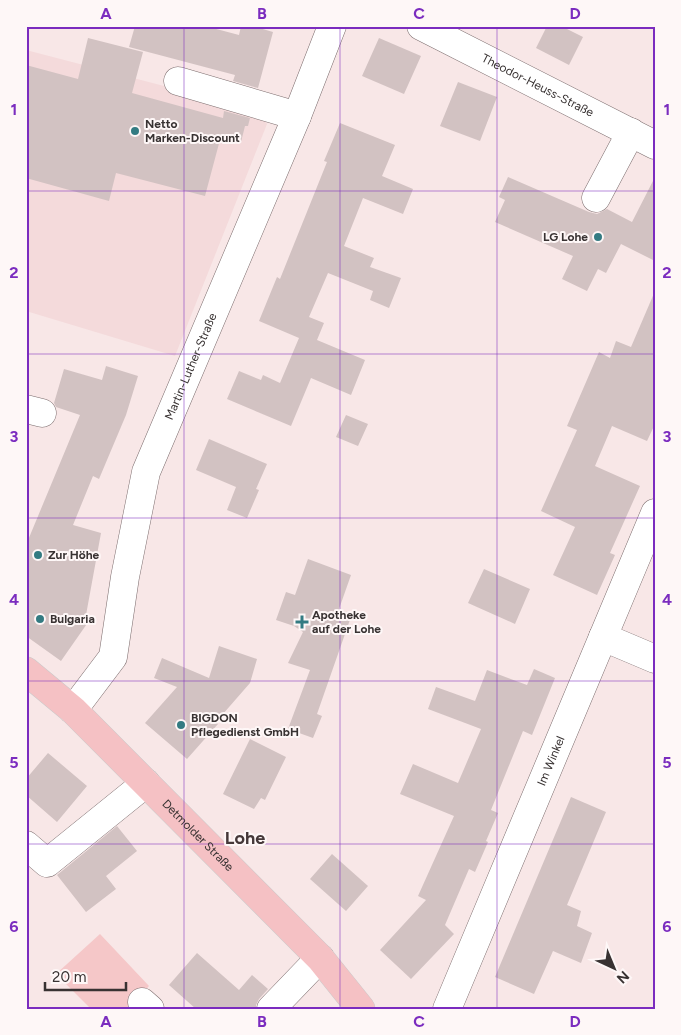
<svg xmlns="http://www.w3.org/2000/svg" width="681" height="1035" viewBox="0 0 681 1035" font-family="Figtree,sans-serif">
<rect width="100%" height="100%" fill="#f8e7e7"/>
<!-- built -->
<path fill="#f4dadb" d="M 26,50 L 260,111 L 267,124 L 175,356 L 26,311 Z"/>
<!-- green -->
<path fill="#f5c7c8" d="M 100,934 L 149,986 L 129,1007 L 131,1009 L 91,1009 L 56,974 Z"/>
<!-- building -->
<path fill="#d2c2c2" d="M 135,26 L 205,26 L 239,35 L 241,26 L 252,26 L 273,32 L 258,88 L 233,81 L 235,75 L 129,47 Z
M 547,26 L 561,26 L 583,37 L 569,65 L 536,48 Z
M 88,38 L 143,52 L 132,93 L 223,118 L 224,111 L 250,118 L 248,126 L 245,126 L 241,142 L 221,136 L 205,196 L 116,173 L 109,201 L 26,178 L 26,65 L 78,79 Z
M 379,38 L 421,56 L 404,94 L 362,76 Z
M 458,82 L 497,97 L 480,141 L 440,126 Z
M 340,123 L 395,145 L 382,176 L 413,189 L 403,214 L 363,198 L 344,246 L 374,258 L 370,267 L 401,278 L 389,308 L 370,300 L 373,291 L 328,273 L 309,317 L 324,323 L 317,340 L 365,360 L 351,395 L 311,378 L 291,426 L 227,399 L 239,371 L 261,380 L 263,375 L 280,383 L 299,338 L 259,321 L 277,277 L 280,279 L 327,162 L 324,161 Z
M 508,177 L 589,212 L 597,214 L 607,209 L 632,222 L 655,177 L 655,261 L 621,244 L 606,273 L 598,269 L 587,291 L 562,279 L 573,256 L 495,222 L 505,200 L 499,197 Z
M 655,291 L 655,424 L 647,441 L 612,426 L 595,466 L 640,486 L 610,553 L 615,555 L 597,595 L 553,575 L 575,527 L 541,511 L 577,430 L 567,426 L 599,352 L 610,358 L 616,341 L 631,347 Z
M 106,366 L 138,376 L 126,415 L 99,479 L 93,476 L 73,525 L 101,533 L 86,615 L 91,618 L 61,661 L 26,636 L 26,545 L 80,415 L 56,407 L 54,403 L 64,369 L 102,380 Z
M 346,415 L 368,424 L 358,446 L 336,437 Z
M 209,439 L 267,464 L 256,489 L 259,490 L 247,518 L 227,510 L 236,487 L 196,470 Z
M 308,559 L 351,575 L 339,609 L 352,614 L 317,714 L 322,716 L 313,738 L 288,729 L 310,670 L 288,663 L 303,632 L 294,626 L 276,620 L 286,592 L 295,595 Z
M 484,569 L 530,589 L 515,624 L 468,603 Z
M 219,646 L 257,659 L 250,683 L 216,722 L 218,724 L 187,759 L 145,723 L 177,687 L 154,678 L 162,658 L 209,678 Z
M 534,669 L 555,678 L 532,735 L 523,731 L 491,810 L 498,813 L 486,841 L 488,842 L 475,872 L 469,869 L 445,925 L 454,934 L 411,979 L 380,950 L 426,900 L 418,896 L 454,816 L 400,794 L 413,764 L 458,783 L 481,729 L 428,709 L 436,687 L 475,701 L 487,670 L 527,685 Z
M 250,739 L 286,757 L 265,800 L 261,798 L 254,809 L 223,794 Z
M 48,753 L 87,786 L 57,822 L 26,795 L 26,779 Z
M 571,797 L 606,812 L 567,905 L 581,911 L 577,926 L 592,933 L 581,963 L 553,951 L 534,994 L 495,977 Z
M 117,826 L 137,851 L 106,876 L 116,889 L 86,912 L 57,875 Z
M 332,854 L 368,886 L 346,911 L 310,879 Z
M 197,953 L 239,990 L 252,975 L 268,989 L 259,999 L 256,1005 L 256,1009 L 196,1009 L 169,985 Z"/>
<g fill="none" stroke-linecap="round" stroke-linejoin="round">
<!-- minor casing -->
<g stroke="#7c6d6e" stroke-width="29">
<g id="minor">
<path id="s1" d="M 421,26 L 655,145"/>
<path d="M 178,81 L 297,116"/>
<path d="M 596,198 L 631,132"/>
<path d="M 26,409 L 42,413"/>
<path d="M 603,637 L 655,659"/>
<path id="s2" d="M 73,710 L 113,657 L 125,577 L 146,472 L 297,116 L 332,26"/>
<path d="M 26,845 L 47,863 L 146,783"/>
<path d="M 142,1002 L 150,1009"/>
<path d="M 271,1009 L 320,958"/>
<path id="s3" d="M 447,1009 L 655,513"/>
</g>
</g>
<!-- major casing -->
<g stroke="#cbcaca" stroke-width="29">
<g id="major">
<path id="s4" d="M 26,671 L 73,710 L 320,958 L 361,1009"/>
</g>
</g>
<!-- minor -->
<use href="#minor" stroke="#fff" stroke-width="28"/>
<!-- major -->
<use href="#major" stroke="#f5c1c4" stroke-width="28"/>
</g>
<!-- grid -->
<path fill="none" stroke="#7b2cbf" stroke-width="1" stroke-opacity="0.55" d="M 184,26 L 184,1009M 340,26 L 340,1009M 497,26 L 497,1009M 26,191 L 655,191M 26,354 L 655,354M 26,518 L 655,518M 26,681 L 655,681M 26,844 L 655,844"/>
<!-- markers -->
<g fill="#337b82" stroke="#fef7f7" stroke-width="2">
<circle cx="135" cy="131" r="5"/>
<circle cx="598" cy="237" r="5"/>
<circle cx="38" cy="555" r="5"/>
<circle cx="40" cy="619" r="5"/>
<path d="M299.5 614.5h5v5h5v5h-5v5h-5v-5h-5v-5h5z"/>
<circle cx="181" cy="725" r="5"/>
</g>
<g text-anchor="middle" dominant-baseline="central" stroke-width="4" stroke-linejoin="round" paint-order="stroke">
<!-- street labels -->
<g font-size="12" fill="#383232" stroke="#fef7f7">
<text stroke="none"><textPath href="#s1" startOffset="131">Theodor-Heuss-Straße</textPath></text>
<text stroke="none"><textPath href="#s2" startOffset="369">Martin-Luther-Straße</textPath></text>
<text stroke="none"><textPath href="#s3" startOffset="269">Im Winkel</textPath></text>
<text stroke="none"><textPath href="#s4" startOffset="238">Detmolder Straße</textPath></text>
</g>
<!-- poi labels -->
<g font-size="12" font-weight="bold" fill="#383232" stroke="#fef7f7" text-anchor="start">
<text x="145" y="124">Netto<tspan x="145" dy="14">Marken-Discount</tspan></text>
<text x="588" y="237" text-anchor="end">LG Lohe</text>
<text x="48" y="555">Zur Höhe</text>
<text x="312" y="615">Apotheke<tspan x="312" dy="14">auf der Lohe</tspan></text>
<text x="50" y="619">Bulgaria</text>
<text x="191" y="718">BIGDON<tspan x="191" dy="14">Pflegedienst GmbH</tspan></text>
</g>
<!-- district labels -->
<g font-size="18" font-weight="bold" fill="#453839" stroke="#fef7f7">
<text x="245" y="838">Lohe</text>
</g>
</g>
<!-- border -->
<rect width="681" height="1035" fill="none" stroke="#fef7f7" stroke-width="55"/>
<!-- north arrow -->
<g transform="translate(614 968) rotate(136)" stroke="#fef7f7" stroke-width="4" paint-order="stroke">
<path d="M0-4L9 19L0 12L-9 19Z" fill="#383232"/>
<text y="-8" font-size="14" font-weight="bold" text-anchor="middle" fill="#383232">N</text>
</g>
<!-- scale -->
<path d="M45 982v8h81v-8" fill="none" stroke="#383232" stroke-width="2.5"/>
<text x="52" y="982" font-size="15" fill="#383232" stroke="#fef7f7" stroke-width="4" paint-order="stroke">20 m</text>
<rect x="28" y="28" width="626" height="980" fill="none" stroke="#7b2cbf" stroke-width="2"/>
<g font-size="16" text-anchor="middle" font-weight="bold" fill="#7b2cbf">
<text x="106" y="19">A</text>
<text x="262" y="19">B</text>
<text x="419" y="19">C</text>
<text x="575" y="19">D</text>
<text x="14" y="115">1</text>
<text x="667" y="115">1</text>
<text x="14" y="278">2</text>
<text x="667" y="278">2</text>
<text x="14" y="442">3</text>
<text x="667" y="442">3</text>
<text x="14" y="605">4</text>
<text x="667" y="605">4</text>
<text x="14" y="768">5</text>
<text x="667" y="768">5</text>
<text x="14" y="932">6</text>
<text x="667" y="932">6</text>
<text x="106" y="1027">A</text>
<text x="262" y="1027">B</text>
<text x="419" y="1027">C</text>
<text x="575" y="1027">D</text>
</g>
</svg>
